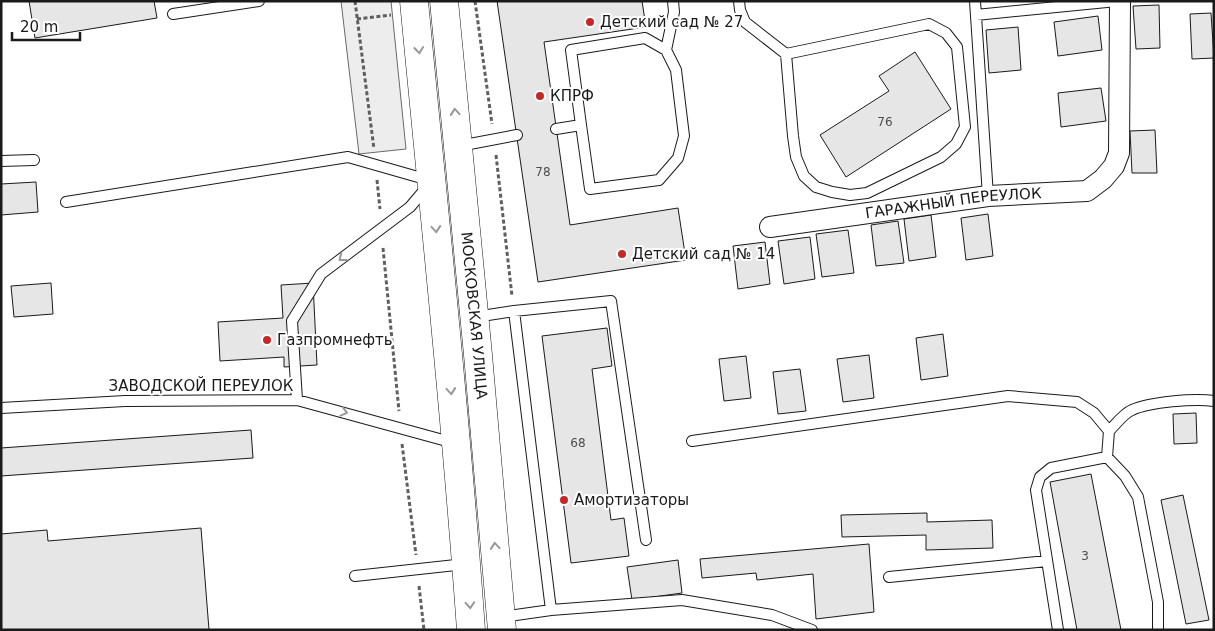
<svg xmlns="http://www.w3.org/2000/svg" width="1215" height="631" viewBox="0 0 1215 631" font-family="'DejaVu Sans',sans-serif">
<rect width="100%" height="100%" fill="#fff"/>
<!-- green -->
<path fill="#ededed" stroke="#6a6a6a" d="M 341,1 L 391,1 L 406,149 L 359,154 Z"/>
<!-- building -->
<path fill="#e6e6e6" stroke="#1a1a1a" d="M 29,1 L 154,1 L 157,18 L 35,38 Z
M 497,1 L 642,1 L 646,27 L 544,42 L 570,225 L 678,208 L 686,260 L 538,282 Z
M 1159,5 L 1160,48 L 1136,49 L 1133,6 Z
M 1211,13 L 1214,58 L 1192,59 L 1190,14 Z
M 1098,16 L 1102,50 L 1058,56 L 1054,22 Z
M 1018,27 L 1021,70 L 989,73 L 986,30 Z
M 915,52 L 951,109 L 846,177 L 820,135 L 889,91 L 879,76 Z
M 1101,88 L 1106,121 L 1061,127 L 1058,93 Z
M 1155,130 L 1157,173 L 1132,173 L 1130,131 Z
M 36,182 L 38,212 L 1,215 L 1,184 Z
M 988,214 L 993,256 L 966,260 L 961,218 Z
M 931,215 L 936,257 L 909,261 L 904,219 Z
M 898,221 L 904,263 L 876,266 L 871,225 Z
M 848,230 L 854,273 L 822,277 L 816,234 Z
M 810,237 L 815,279 L 784,284 L 778,241 Z
M 765,242 L 770,284 L 738,289 L 733,246 Z
M 51,283 L 53,314 L 14,317 L 11,286 Z
M 313,283 L 317,365 L 284,367 L 284,357 L 220,361 L 218,322 L 283,318 L 281,285 Z
M 607,328 L 612,366 L 592,369 L 611,520 L 624,518 L 629,556 L 571,563 L 542,336 Z
M 943,334 L 948,376 L 921,380 L 916,338 Z
M 869,355 L 874,398 L 843,402 L 837,359 Z
M 746,356 L 751,398 L 724,401 L 719,359 Z
M 800,369 L 806,411 L 778,414 L 773,372 Z
M 1196,413 L 1197,443 L 1174,444 L 1173,414 Z
M 251,430 L 253,458 L 1,476 L 1,448 Z
M 1091,474 L 1121,630 L 1077,630 L 1050,482 Z
M 1183,495 L 1209,620 L 1186,624 L 1161,500 Z
M 927,513 L 927,522 L 992,520 L 993,548 L 926,550 L 926,535 L 842,537 L 841,515 Z
M 201,528 L 209,630 L 1,630 L 1,534 L 47,530 L 48,541 Z
M 869,544 L 874,612 L 816,619 L 813,574 L 757,580 L 756,573 L 702,578 L 700,559 Z
M 678,560 L 682,593 L 632,600 L 627,567 Z"/>
<g fill="none" stroke-linecap="round" stroke-linejoin="round">
<!-- service casing -->
<g stroke="#1a1a1a" stroke-width="12">
<path id="service" d="M 739,1 L 740,10 L 745,22 L 786,54 L 793,136 L 796,157 L 804,176 L 816,187 L 832,192 L 850,195 L 867,193 L 941,157 L 956,144 L 965,127 L 957,47 L 946,33 L 929,24 L 786,54
M 975,1 L 988,196
M 173,14 L 259,1
M 976,15 L 1117,1
M 666,50 L 674,12 L 673,1
M 556,129 L 581,125 L 590,189 L 659,180 L 678,158 L 684,136 L 676,70 L 666,50 L 645,38 L 571,50 L 581,125
M 459,146 L 517,135
M 1,161 L 34,160
M 66,202 L 348,157 L 432,181 L 410,207 L 321,274 L 292,321 L 297,400
M 514,311 L 551,610
M 475,317 L 514,311 L 611,301 L 646,540
M 1,408 L 125,401 L 297,400 L 454,443
M 692,441 L 1008,396 L 1077,402 L 1094,413 L 1109,431
M 1107,457 L 1109,431 C 1115,425 1124,413 1132,410 C 1149,402 1195,398 1214,401
M 355,576 L 465,564
M 889,577 L 1047,561
M 502,617 L 551,610 L 682,600 L 772,615 L 812,630
M 1058,630 L 1036,490 L 1040,477 L 1051,468 L 1107,457 L 1125,476 L 1138,497 L 1158,602 L 1158,630"/>
</g>
<!-- minor casing -->
<g stroke="#1a1a1a" stroke-width="22">
<g id="minor">
<path id="s1" d="M 770,227 L 988,196 L 1087,191 L 1103,179 L 1114,166 L 1119,153 L 1120,1"/>
</g>
</g>
<!-- primary casing -->
<g stroke="#1a1a1a" stroke-width="29">
<g id="primary">
<path d="M 414,1 C 434,211 456,420 471,630"/>
<path id="s2" d="M 444,1 L 478,355 L 502,630"/>
</g>
</g>
<!-- path -->
<path stroke="#5f5f5f" stroke-width="3" stroke-dasharray="4 2.5" stroke-linecap="butt" d="M 355,1 L 374,149
M 475,1 L 492,124
M 357,19 L 391,15
M 496,155 L 512,296
M 377,180 L 380,209
M 383,248 L 399,411
M 402,444 L 416,555
M 419,586 L 424,630"/>
<!-- service -->
<use href="#service" stroke="#fff" stroke-width="10"/>
<!-- minor -->
<use href="#minor" stroke="#fff" stroke-width="20"/>
<!-- primary -->
<use href="#primary" stroke="#fff" stroke-width="28"/>
</g>
<!-- one-way arrows -->
<defs><path id="oneway-chevron" d="M-2-3.5L2.5 0L-2 3.5" fill="none" stroke-width="1.6" stroke-linecap="round" stroke-linejoin="round" transform="scale(1.25)"/></defs>
<g stroke="#989898">
<use href="#oneway-chevron" transform="translate(419 50) rotate(84)"/>
<use href="#oneway-chevron" transform="translate(455 112) rotate(-95)"/>
<use href="#oneway-chevron" transform="translate(436 229) rotate(85)"/>
<use href="#oneway-chevron" transform="translate(342 258) rotate(142)"/>
<use href="#oneway-chevron" transform="translate(451 391) rotate(85)"/>
<use href="#oneway-chevron" transform="translate(344 412) rotate(15)"/>
<use href="#oneway-chevron" transform="translate(495 546) rotate(-95)"/>
<use href="#oneway-chevron" transform="translate(470 605) rotate(86)"/>
</g>
<!-- markers -->
<g fill="#c62828" stroke="#fff" stroke-width="2">
<circle cx="590" cy="22" r="5"/>
<circle cx="540" cy="96" r="5"/>
<circle cx="622" cy="254" r="5"/>
<circle cx="267" cy="340" r="5"/>
<circle cx="564" cy="500" r="5"/>
</g>
<g text-anchor="middle" dominant-baseline="central" stroke-width="4" stroke-linejoin="round" paint-order="stroke">
<!-- number labels -->
<g font-size="12" fill="#4d4d4d">
<text x="885" y="122">76</text>
<text x="543" y="172">78</text>
<text x="578" y="443">68</text>
<text x="1085" y="556">3</text>
</g>
<!-- poi labels -->
<g font-size="15" fill="#1a1a1a" stroke="#fff" text-anchor="start">
<text x="600" y="22">Детский сад № 27</text>
<text x="550" y="96">КПРФ</text>
<text x="632" y="254">Детский сад № 14</text>
<text x="277" y="340">Газпромнефть</text>
<text x="574" y="500">Амортизаторы</text>
</g>
<!-- street labels -->
<g font-size="15" fill="#1a1a1a" stroke="#fff">
<text stroke="none"><textPath href="#s1" startOffset="185">ГАРАЖНЫЙ ПЕРЕУЛОК</textPath></text>
<text stroke="none"><textPath href="#s2" startOffset="316">МОСКОВСКАЯ УЛИЦА</textPath></text>
<text x="201" y="386">ЗАВОДСКОЙ ПЕРЕУЛОК</text>
</g>
</g>
<!-- border -->
<rect width="1215" height="631" fill="none" stroke="#1a1a1a" stroke-width="5"/>
<!-- scale -->
<path d="M12 32v8h68v-8" fill="none" stroke="#1a1a1a" stroke-width="2.5"/>
<text x="20" y="32" font-size="15" fill="#1a1a1a" stroke="#ffffff" stroke-width="4" paint-order="stroke">20 m</text>
</svg>
